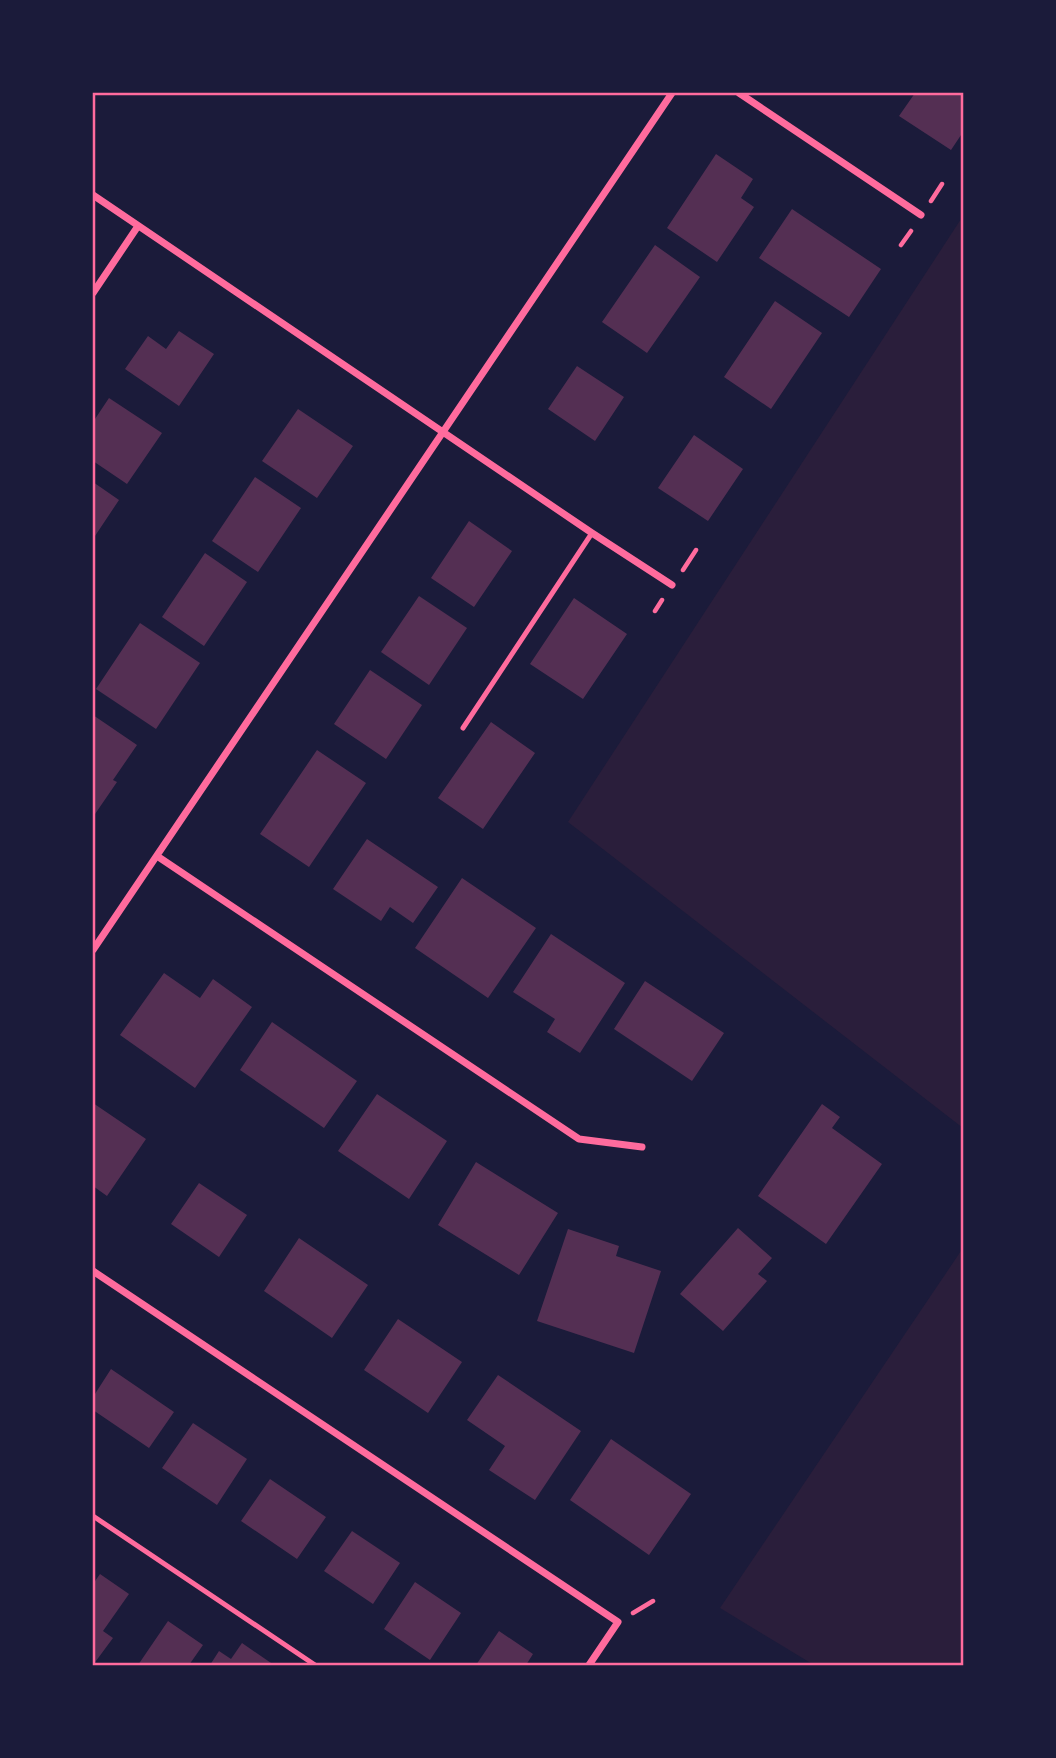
<svg xmlns="http://www.w3.org/2000/svg" width="1056" height="1758" viewBox="0 0 1056 1758" font-family="'PT Sans',sans-serif">
<rect width="100%" height="100%" fill="#1b1b3a"/>
<!-- green -->
<path fill="#2a1e3b" d="M 963,216 L 963,1128 L 568,822 Z
M 963,1248 L 963,1665 L 814,1665 L 720,1608 Z"/>
<!-- building -->
<path fill="#542f53" d="M 915,93 L 963,93 L 963,132 L 951,150 L 899,116 Z
M 716,154 L 753,179 L 741,198 L 754,207 L 717,262 L 667,228 Z
M 792,209 L 881,269 L 849,317 L 759,258 Z
M 655,245 L 700,277 L 647,353 L 602,322 Z
M 775,301 L 822,333 L 771,409 L 724,377 Z
M 179,331 L 214,354 L 179,406 L 125,369 L 148,336 L 166,349 Z
M 577,366 L 624,397 L 595,441 L 548,409 Z
M 109,398 L 162,433 L 127,484 L 93,461 L 93,422 Z
M 298,409 L 353,446 L 317,498 L 262,461 Z
M 694,435 L 743,469 L 708,521 L 658,488 Z
M 255,477 L 301,508 L 258,572 L 212,541 Z
M 93,482 L 119,500 L 93,539 Z
M 469,521 L 512,551 L 474,607 L 431,578 Z
M 205,553 L 247,582 L 204,646 L 162,617 Z
M 419,596 L 467,628 L 429,685 L 381,652 Z
M 574,598 L 627,634 L 583,699 L 530,664 Z
M 140,623 L 200,663 L 156,729 L 96,689 Z
M 370,670 L 422,705 L 386,759 L 334,724 Z
M 93,715 L 137,745 L 113,780 L 117,782 L 93,817 Z
M 491,722 L 535,753 L 483,829 L 438,798 Z
M 317,750 L 366,783 L 309,867 L 260,834 Z
M 367,839 L 438,887 L 413,923 L 390,907 L 381,921 L 333,889 Z
M 462,878 L 536,928 L 488,998 L 415,948 Z
M 551,934 L 625,983 L 580,1053 L 547,1032 L 555,1019 L 513,992 Z
M 164,973 L 200,998 L 213,979 L 252,1007 L 195,1088 L 120,1035 Z
M 645,981 L 724,1033 L 692,1081 L 614,1029 Z
M 272,1022 L 357,1081 L 324,1128 L 240,1070 Z
M 377,1094 L 447,1141 L 409,1199 L 338,1151 Z
M 93,1103 L 146,1139 L 107,1196 L 93,1186 Z
M 822,1104 L 840,1117 L 832,1128 L 882,1164 L 826,1244 L 758,1196 Z
M 476,1162 L 558,1213 L 519,1275 L 438,1225 Z
M 199,1183 L 247,1215 L 219,1257 L 171,1224 Z
M 738,1228 L 772,1258 L 758,1274 L 767,1281 L 723,1331 L 680,1294 Z
M 568,1229 L 619,1246 L 616,1256 L 661,1271 L 634,1353 L 537,1321 Z
M 299,1238 L 368,1285 L 332,1338 L 264,1291 Z
M 398,1319 L 462,1362 L 428,1413 L 364,1370 Z
M 111,1369 L 174,1412 L 149,1448 L 93,1410 L 93,1397 Z
M 498,1375 L 581,1431 L 535,1500 L 489,1470 L 505,1446 L 467,1420 Z
M 193,1423 L 247,1459 L 217,1505 L 162,1468 Z
M 611,1439 L 691,1494 L 649,1555 L 570,1500 Z
M 270,1479 L 326,1517 L 297,1559 L 241,1521 Z
M 352,1531 L 400,1563 L 373,1604 L 324,1571 Z
M 100,1574 L 129,1594 L 103,1631 L 113,1638 L 93,1665 L 93,1584 Z
M 415,1582 L 461,1613 L 430,1660 L 384,1629 Z
M 168,1621 L 203,1645 L 189,1665 L 138,1665 Z
M 499,1631 L 533,1654 L 526,1665 L 476,1665 Z
M 242,1643 L 274,1665 L 210,1665 L 219,1651 L 231,1659 Z"/>
<g fill="none" stroke-linecap="round" stroke-linejoin="round">
<!-- path -->
<path stroke="#ff6b9d" stroke-width="4.5" d="M 931,201 L 942,184
M 901,245 L 911,231
M 683,570 L 696,550
M 655,611 L 662,600
M 633,1613 L 653,1601"/>
<!-- service -->
<path stroke="#ff6b9d" stroke-width="5" d="M 463,728 L 592,533
M 93,1516 L 315,1665"/>
<!-- minor -->
<path stroke="#ff6b9d" stroke-width="7" d="M 739,93 L 921,215
M 93,195 L 592,533 L 672,585
M 93,293 L 138,226
M 157,856 L 579,1139 L 642,1147
M 93,950 L 672,93
M 93,1271 L 618,1622 L 589,1665"/>
</g>
<!-- border -->
<rect width="1056" height="1758" fill="none" stroke="#1b1b3a" stroke-width="189"/>
<rect x="94" y="94" width="868" height="1570" fill="none" stroke="#ff6b9d" stroke-width="2.5"/>
</svg>
